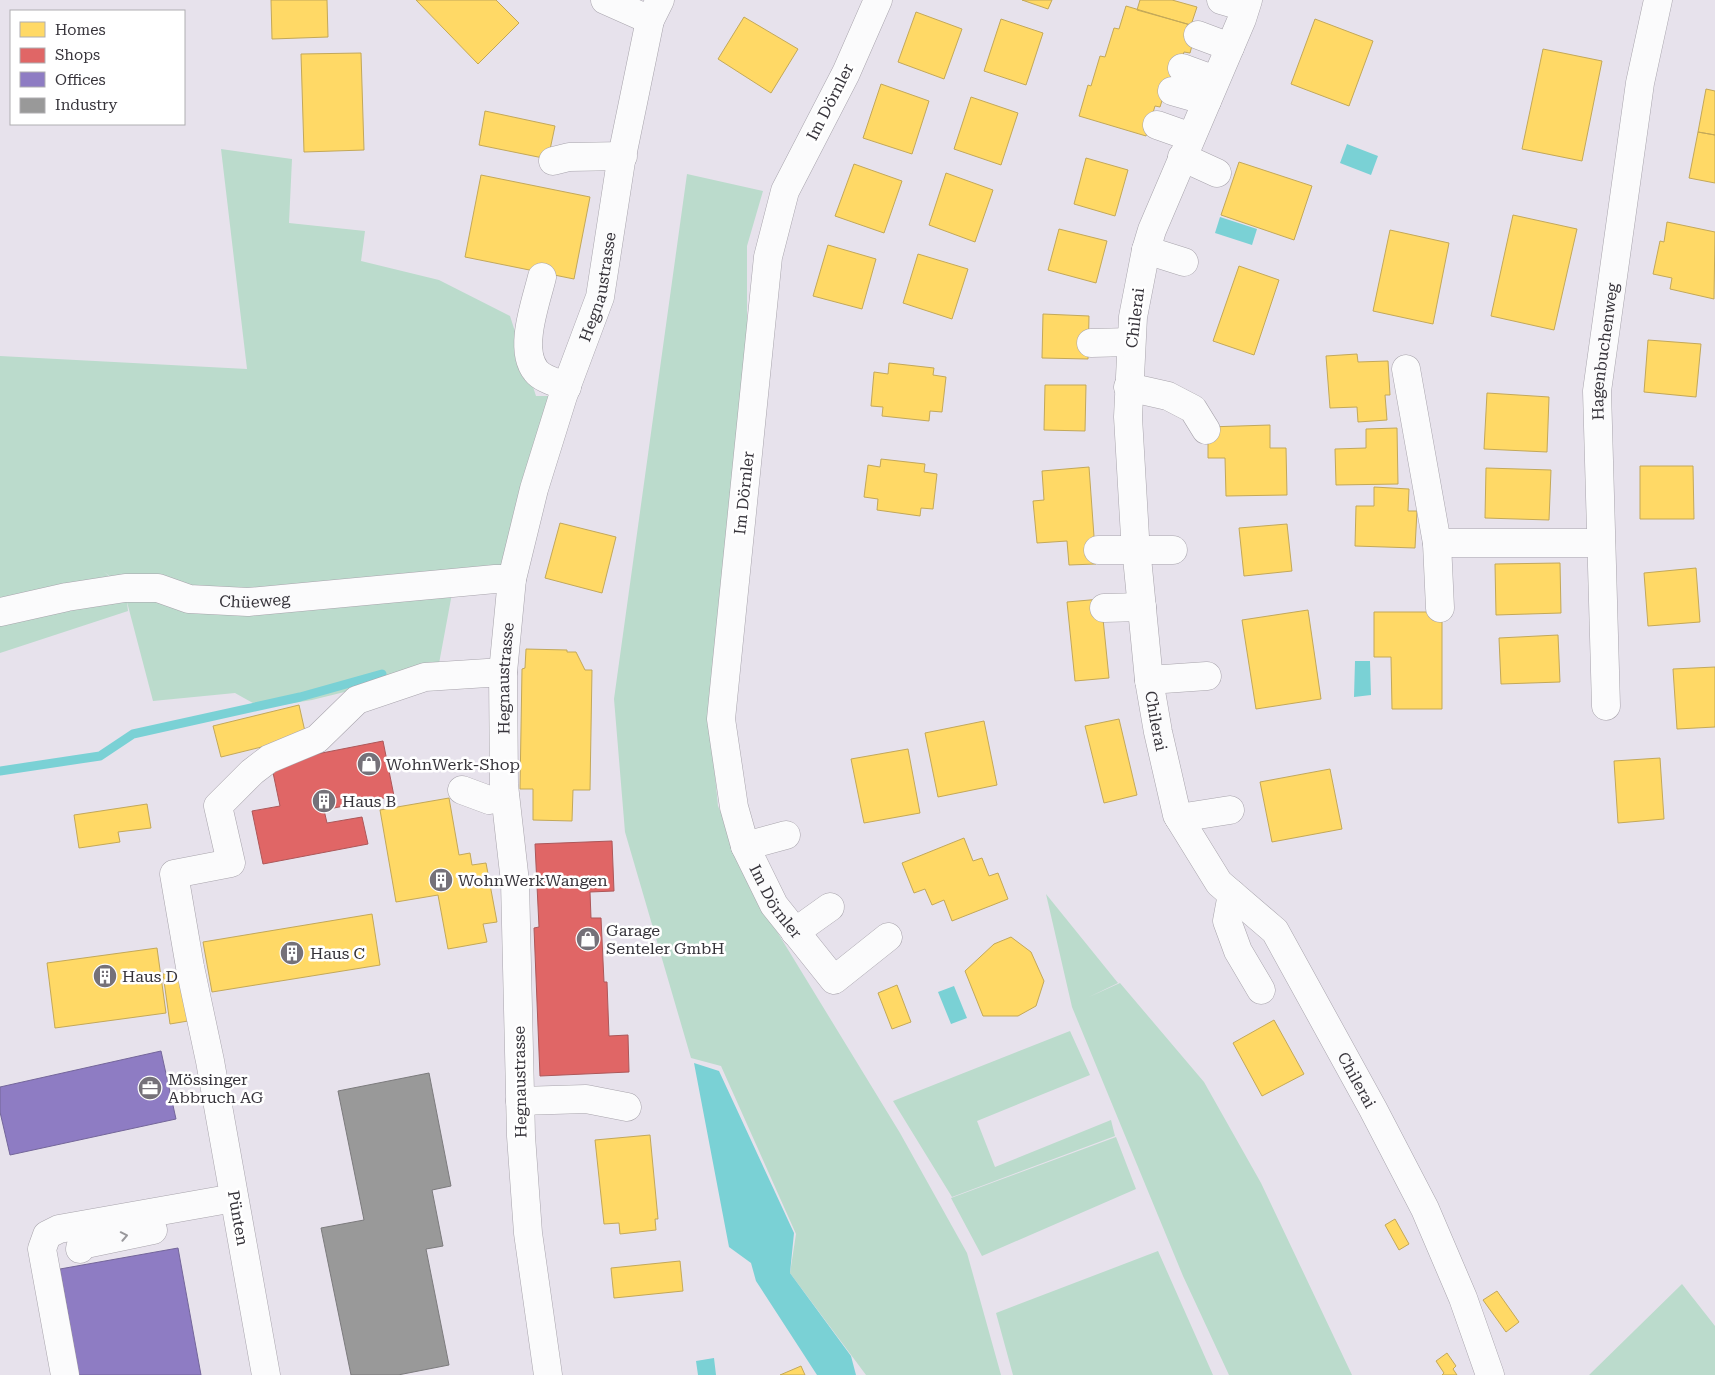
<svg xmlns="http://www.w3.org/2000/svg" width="1715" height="1375" viewBox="0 0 1715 1375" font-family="'Roboto Serif',serif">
<rect width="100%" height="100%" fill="#e7e2ec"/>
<!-- green -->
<path fill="#bbdbcc" d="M 221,149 L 292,159 L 289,223 L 365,231 L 361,261 L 439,280 L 510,316 L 536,396 L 563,396 L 534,489 L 512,579 L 494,579 L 248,602 L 125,588 L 103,571 L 124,589 L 126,598 L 161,599 L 191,607 L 252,609 L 453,588 L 438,669 L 312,700 L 262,708 L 235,693 L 153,701 L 127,602 L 128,611 L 0,653 L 0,356 L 247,369 Z
M 687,174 L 763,191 L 747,246 L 747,352 L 709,713 L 718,806 L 762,907 L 900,1133 L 967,1253 L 1001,1375 L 866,1375 L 790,1273 L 796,1234 L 721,1066 L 691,1058 L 625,832 L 614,699 Z
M 1046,894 L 1118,983 L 1089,997 L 1120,983 L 1204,1082 L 1261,1183 L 1352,1375 L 1229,1375 L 1183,1276 L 1072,1007 Z
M 1070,1031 L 1090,1075 L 977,1121 L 995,1167 L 1111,1120 L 1115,1136 L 952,1197 L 893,1101 Z
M 1116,1137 L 1136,1189 L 982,1256 L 951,1198 Z
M 1158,1251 L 1213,1375 L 1013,1375 L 996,1313 Z
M 1682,1284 L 1715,1326 L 1715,1375 L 1589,1375 Z"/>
<!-- water -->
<path fill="#7ad1d5" d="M 1347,144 L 1378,156 L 1371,175 L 1340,163 Z
M 1220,217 L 1257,229 L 1252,245 L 1215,233 Z
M 1355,661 L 1370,661 L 1371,695 L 1354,697 Z
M 954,986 L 967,1018 L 951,1024 L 938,992 Z
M 694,1063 L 719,1071 L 794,1233 L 790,1273 L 851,1356 L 856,1375 L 817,1375 L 756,1281 L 751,1263 L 729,1247 Z
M 714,1358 L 716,1375 L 698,1375 L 696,1361 Z"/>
<!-- homes -->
<path fill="#ffd966" stroke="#c3a859" d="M 271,0 L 327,0 L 328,37 L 272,39 Z
M 416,0 L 496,0 L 519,23 L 478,64 Z
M 1022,0 L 1052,0 L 1048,9 Z
M 1140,0 L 1172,0 L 1197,7 L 1191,25 L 1137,10 Z
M 1126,6 L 1197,27 L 1190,53 L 1184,52 L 1175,80 L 1169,78 L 1160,107 L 1155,106 L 1146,136 L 1079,116 L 1088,85 L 1091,86 L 1100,56 L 1105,57 L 1114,28 L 1119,29 Z
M 916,12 L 962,29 L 944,79 L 898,62 Z
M 744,17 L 798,49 L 771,93 L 718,59 Z
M 1001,19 L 1043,33 L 1026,85 L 984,71 Z
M 1315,19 L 1373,41 L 1349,106 L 1291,84 Z
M 1543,49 L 1602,61 L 1582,161 L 1522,149 Z
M 361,53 L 364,150 L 304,152 L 301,54 Z
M 881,84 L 929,101 L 912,154 L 863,138 Z
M 1706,89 L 1715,91 L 1715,135 L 1698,132 Z
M 971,97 L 1018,113 L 1001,165 L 954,149 Z
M 485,111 L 555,126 L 548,159 L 479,145 Z
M 1698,132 L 1715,135 L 1715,183 L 1689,178 Z
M 1086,158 L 1128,170 L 1115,216 L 1074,204 Z
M 1239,162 L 1312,186 L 1294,240 L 1221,215 Z
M 854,164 L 902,181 L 884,233 L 835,216 Z
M 946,173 L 993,190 L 975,242 L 929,225 Z
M 481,175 L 590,197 L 574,279 L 465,257 Z
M 1513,215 L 1577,229 L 1554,330 L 1491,316 Z
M 1667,222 L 1715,232 L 1714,299 L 1670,289 L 1672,278 L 1653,274 L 1660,241 L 1664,242 Z
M 1059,229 L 1107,241 L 1096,283 L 1048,270 Z
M 1390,230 L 1449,243 L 1433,324 L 1373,311 Z
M 828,245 L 876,259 L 862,309 L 813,296 Z
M 918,254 L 968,269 L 952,319 L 903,303 Z
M 1239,266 L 1279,280 L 1254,355 L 1213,341 Z
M 1043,314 L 1089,316 L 1088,359 L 1042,358 Z
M 1648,340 L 1701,344 L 1696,397 L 1644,392 Z
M 1357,354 L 1358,362 L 1388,361 L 1390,395 L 1385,395 L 1387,420 L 1358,422 L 1357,407 L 1330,408 L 1326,356 Z
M 889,363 L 934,368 L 933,375 L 946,377 L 942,412 L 930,411 L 929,421 L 882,416 L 883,407 L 871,406 L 874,372 L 888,374 Z
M 1045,385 L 1086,385 L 1085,431 L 1044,430 Z
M 1487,393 L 1549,397 L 1547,452 L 1484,449 Z
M 1270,425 L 1270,448 L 1286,448 L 1287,495 L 1226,496 L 1225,458 L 1208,458 L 1208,427 Z
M 1397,428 L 1398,484 L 1336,485 L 1335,449 L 1366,448 L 1366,429 Z
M 881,459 L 925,464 L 924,472 L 937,474 L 933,509 L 921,508 L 920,516 L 877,510 L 878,499 L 864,497 L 868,465 L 880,467 Z
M 1640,466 L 1693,466 L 1694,519 L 1640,519 Z
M 1089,467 L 1096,564 L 1069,565 L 1067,541 L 1037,543 L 1033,501 L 1044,500 L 1042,471 Z
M 1486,468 L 1551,470 L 1549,520 L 1485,518 Z
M 1374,487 L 1409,489 L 1408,511 L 1417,511 L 1415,548 L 1355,546 L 1356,506 L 1374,506 Z
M 560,523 L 616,537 L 602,593 L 545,578 Z
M 1287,524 L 1292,571 L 1244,576 L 1239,528 Z
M 1560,563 L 1561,613 L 1496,615 L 1495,564 Z
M 1696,568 L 1700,622 L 1648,626 L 1644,573 Z
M 1101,599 L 1109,678 L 1075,681 L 1067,602 Z
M 1308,610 L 1321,699 L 1256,709 L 1242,620 Z
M 1374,612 L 1442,612 L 1442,709 L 1392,709 L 1391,657 L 1374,657 Z
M 1558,635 L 1560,682 L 1501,684 L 1499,638 Z
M 526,649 L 567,650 L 567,652 L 576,652 L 585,670 L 592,670 L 590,790 L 573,790 L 572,821 L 533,820 L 533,789 L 520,789 L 522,669 L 525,668 Z
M 1715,667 L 1715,727 L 1677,729 L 1673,669 Z
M 299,705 L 306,736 L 221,757 L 213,726 Z
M 1119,719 L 1137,795 L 1104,803 L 1085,726 Z
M 984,721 L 997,785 L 938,797 L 925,733 Z
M 908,749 L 920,813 L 864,823 L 851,759 Z
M 1660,758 L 1664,819 L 1618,823 L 1614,761 Z
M 1330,769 L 1342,829 L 1272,842 L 1260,782 Z
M 449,798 L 459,855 L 470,853 L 472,865 L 486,863 L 497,922 L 483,924 L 487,942 L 448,949 L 438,895 L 396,902 L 380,810 Z
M 147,804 L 151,828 L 118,832 L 120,842 L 79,848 L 74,815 Z
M 964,838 L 973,861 L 982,858 L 989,876 L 998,873 L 1008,899 L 952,921 L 944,900 L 932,905 L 925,889 L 914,893 L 902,863 Z
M 372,914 L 380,965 L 212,992 L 203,942 Z
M 1011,937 L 1031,952 L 1044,981 L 1036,1006 L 1018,1016 L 983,1016 L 965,971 L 994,944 Z
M 157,948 L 166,1013 L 55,1028 L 47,963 Z
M 186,971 L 194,1020 L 170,1024 L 163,974 Z
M 897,985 L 911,1022 L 892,1029 L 878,993 Z
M 1274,1020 L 1304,1074 L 1262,1096 L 1233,1043 Z
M 650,1135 L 658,1219 L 655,1219 L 656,1230 L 620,1234 L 619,1223 L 604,1224 L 595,1140 Z
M 1395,1219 L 1409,1244 L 1399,1250 L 1385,1225 Z
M 680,1261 L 683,1291 L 614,1298 L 611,1268 Z
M 1497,1291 L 1519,1322 L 1506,1332 L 1483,1300 Z
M 1447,1353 L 1456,1366 L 1453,1369 L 1457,1375 L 1442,1375 L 1444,1373 L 1436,1361 Z
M 801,1366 L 805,1375 L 780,1375 Z"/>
<!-- shops -->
<path fill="#e06666" stroke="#ad5759" d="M 383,741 L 394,796 L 324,810 L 327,823 L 362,817 L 368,844 L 263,864 L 252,811 L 280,806 L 271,763 Z
M 612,841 L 614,891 L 590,892 L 591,918 L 601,918 L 604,982 L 607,982 L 609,1036 L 628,1035 L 629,1072 L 540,1076 L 534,928 L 539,927 L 535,844 Z"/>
<!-- offices -->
<path fill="#8e7cc3" stroke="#74669a" d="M 161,1051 L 176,1119 L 10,1155 L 0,1112 L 0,1087 Z
M 178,1248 L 201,1375 L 79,1375 L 60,1269 Z"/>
<!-- industry -->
<path fill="#999" stroke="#7c7b7d" d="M 429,1073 L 451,1186 L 432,1190 L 443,1246 L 426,1249 L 449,1365 L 398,1375 L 351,1375 L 321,1228 L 364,1220 L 338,1091 Z"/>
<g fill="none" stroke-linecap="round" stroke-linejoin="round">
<!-- stream -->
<path stroke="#7ad1d5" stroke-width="9" d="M 0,771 L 100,756 L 133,734 L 300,697 L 382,674"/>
<!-- minor casing -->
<g stroke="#a8a4ac" stroke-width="29">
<g id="minor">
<path d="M 605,0 L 650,20"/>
<path id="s1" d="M 878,0 L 846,73 L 785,191 L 768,257 L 721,719 L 734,807 L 745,846 L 774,905 L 834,980 L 888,937"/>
<path d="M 1221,0 L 1245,7"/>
<path id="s2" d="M 1248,0 L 1242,19 L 1152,230 L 1146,250 L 1133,317 L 1128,417 L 1135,537 L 1149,680 L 1158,732 L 1177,815 L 1219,883 L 1275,931 L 1373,1109 L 1425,1209 L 1463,1298 L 1490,1375"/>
<path d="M 1198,35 L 1230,47"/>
<path d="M 1182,68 L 1215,80"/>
<path d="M 1172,91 L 1207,101"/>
<path d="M 1157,125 L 1191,137"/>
<path d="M 1182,157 L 1217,173"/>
<path d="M 553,161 L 569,157 L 623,156"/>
<path d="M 1146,250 L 1184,262"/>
<path d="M 542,277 C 536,302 518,349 536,371 C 542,379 558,383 567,387"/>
<path d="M 1091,343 L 1131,342"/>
<path d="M 1406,369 L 1437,543 L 1440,608"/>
<path d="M 1128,387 L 1168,396 L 1193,409 L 1206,430"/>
<path d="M 1437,543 L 1601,543"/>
<path d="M 1098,550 L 1173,550"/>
<path d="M 1104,608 L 1142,607"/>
<path id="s3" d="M 0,612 L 67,597 L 125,588 L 158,588 L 189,599 L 248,602 L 495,579 L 512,579"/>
<path d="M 1149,680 L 1207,676"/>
<path id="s4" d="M 1606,706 L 1597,391 L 1640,83 L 1658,0"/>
<path d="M 462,790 L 489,800 L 505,797"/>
<path d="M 1179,818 L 1230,810"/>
<path d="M 745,846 L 786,835"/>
<path d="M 1232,894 L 1227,921 L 1238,951 L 1261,990"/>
<path d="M 795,932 L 830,907"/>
<path d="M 520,1101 L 586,1099 L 627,1107"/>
<path d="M 80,1249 L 81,1245 L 153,1230"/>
<path d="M 65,1375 L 42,1249 L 47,1235 L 59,1229 L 234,1198"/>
<path d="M 266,1375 L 210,1061 L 190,967 L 174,874 L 231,863 L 218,806 L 252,772 L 269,759 L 317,739 L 357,700 L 425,677 L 503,672"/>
<path id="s5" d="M 548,1375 L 528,1233 L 521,1136 L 515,882 L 504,785 L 503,672 L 512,579 L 534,489 L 563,396 L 600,297 L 621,161 L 650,20 L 660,0"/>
</g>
</g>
<!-- minor -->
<use href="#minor" stroke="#fbfbfc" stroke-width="28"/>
</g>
<!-- one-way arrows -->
<defs><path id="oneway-chevron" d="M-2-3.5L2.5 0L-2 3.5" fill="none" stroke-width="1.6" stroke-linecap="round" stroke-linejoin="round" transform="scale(1.25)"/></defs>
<use stroke="#99989c" href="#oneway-chevron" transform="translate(124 1236) rotate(-11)"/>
<!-- icons -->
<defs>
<g id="shop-disc" transform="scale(1.25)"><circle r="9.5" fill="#757179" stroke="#fff"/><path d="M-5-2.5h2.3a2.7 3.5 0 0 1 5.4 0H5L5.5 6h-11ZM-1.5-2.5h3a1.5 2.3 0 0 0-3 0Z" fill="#fff"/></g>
<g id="building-disc" transform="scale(1.25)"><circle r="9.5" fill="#757179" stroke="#fff"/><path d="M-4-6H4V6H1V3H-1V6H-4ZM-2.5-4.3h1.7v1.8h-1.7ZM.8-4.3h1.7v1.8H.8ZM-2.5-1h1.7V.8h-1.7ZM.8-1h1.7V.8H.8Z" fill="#fff"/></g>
<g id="office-disc" transform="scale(1.25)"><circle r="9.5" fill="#757179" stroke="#fff"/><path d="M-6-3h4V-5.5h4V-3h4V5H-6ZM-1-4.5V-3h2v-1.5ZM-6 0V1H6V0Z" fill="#fff"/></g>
</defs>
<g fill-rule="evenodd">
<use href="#shop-disc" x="369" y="764"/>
<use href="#building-disc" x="324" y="801"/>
<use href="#building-disc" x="441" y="880"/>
<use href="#shop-disc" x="588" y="939"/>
<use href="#building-disc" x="292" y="953"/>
<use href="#building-disc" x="105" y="976"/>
<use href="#office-disc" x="150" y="1088"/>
</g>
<g text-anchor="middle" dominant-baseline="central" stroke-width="5" stroke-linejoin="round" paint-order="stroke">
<!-- street labels -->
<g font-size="16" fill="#37343b" stroke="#fff">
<text transform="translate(830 102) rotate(-63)">Im Dörnler</text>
<text stroke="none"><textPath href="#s5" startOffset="1104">Hegnaustrasse</textPath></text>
<text transform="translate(1135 318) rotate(-83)">Chilerai</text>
<text stroke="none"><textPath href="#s4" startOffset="355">Hagenbuchenweg</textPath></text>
<text transform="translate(744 493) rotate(-84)">Im Dörnler</text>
<text stroke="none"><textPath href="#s3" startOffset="259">Chüeweg</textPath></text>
<text stroke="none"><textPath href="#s5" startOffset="699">Hegnaustrasse</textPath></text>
<text stroke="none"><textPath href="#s2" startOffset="744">Chilerai</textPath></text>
<text stroke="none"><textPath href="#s1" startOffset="938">Im Dörnler</textPath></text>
<text stroke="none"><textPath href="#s2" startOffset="1164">Chilerai</textPath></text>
<text transform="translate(520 1082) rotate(-91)">Hegnaustrasse</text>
<text transform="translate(238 1218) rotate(80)">Pünten</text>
</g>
<!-- poi labels -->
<g font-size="16" fill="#37343b" stroke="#fff" text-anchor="start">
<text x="386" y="764">WohnWerk-Shop</text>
<text x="342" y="801">Haus B</text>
<text x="458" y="880">WohnWerkWangen</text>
<text x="606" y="930">Garage<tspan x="606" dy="18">Senteler GmbH</tspan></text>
<text x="310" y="953">Haus C</text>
<text x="122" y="976">Haus D</text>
<text x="168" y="1079">Mössinger<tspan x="168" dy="18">Abbruch AG</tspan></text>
</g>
</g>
<!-- legend -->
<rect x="10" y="10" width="175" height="115" fill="#ffffff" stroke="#afaeb1"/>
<rect x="20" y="22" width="25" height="15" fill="#ffd966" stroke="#afaeb1"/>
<text x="55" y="35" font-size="15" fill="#37343b">Homes</text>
<rect x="20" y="48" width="25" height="15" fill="#e06666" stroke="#afaeb1"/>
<text x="55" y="60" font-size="15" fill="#37343b">Shops</text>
<rect x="20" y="72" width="25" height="15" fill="#8e7cc3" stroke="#afaeb1"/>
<text x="55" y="85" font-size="15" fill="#37343b">Offices</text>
<rect x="20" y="98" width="25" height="15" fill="#999999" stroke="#afaeb1"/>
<text x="55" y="110" font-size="15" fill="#37343b">Industry</text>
</svg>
